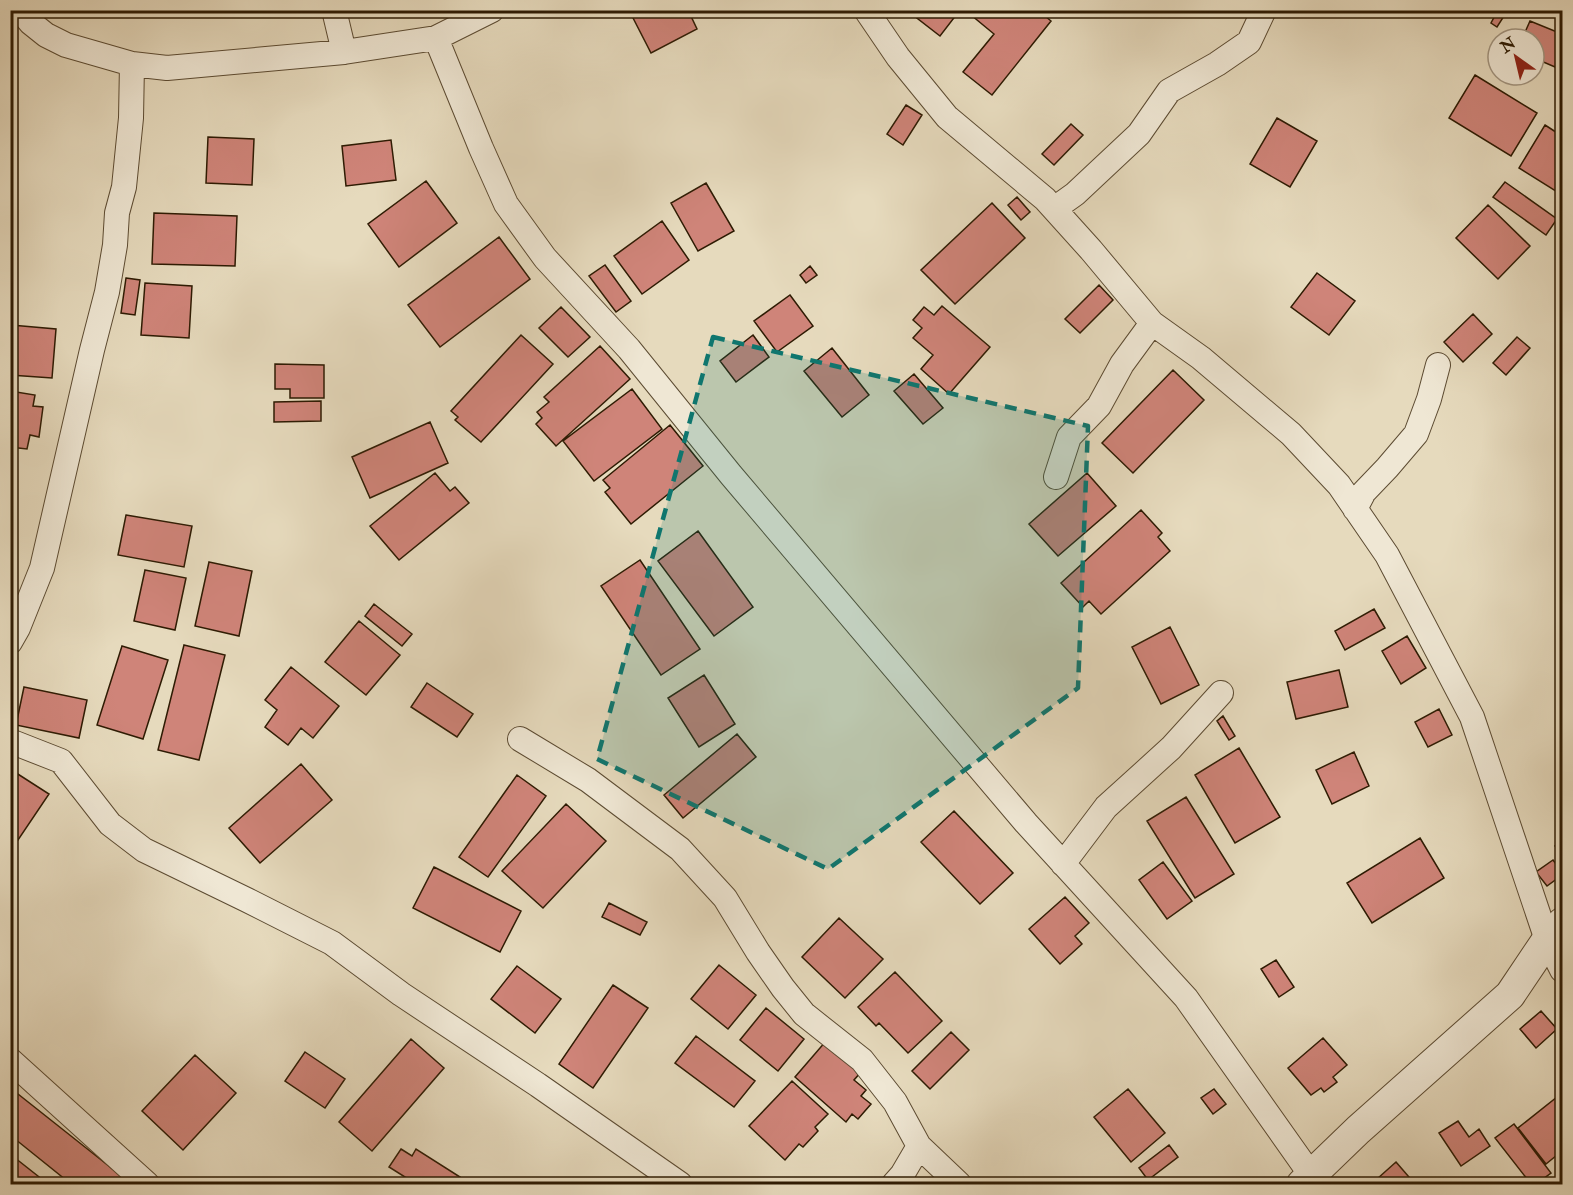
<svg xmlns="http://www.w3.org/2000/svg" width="1573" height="1195" viewBox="0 0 1573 1195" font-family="'IM FELL Double Pica',serif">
<rect width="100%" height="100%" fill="#e6dabd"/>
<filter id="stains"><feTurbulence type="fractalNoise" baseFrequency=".00333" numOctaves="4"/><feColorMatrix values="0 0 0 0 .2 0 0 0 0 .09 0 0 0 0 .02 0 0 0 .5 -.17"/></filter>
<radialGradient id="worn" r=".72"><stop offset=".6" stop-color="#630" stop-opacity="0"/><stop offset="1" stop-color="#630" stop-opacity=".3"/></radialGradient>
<!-- building -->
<path fill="#cf8479" stroke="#2e1b03" stroke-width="1.5" d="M 74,10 L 121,10 L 121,14 L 74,16 Z
M 637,10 L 688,10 L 697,29 L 651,53 L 631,14 Z
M 916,10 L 960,10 L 940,36 L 913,15 Z
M 965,10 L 1038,10 L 1051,21 L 992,95 L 963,72 L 994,34 Z
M 1498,10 L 1506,13 L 1497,27 L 1491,23 Z
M 1530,21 L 1562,34 L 1562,50 L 1555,67 L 1534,58 L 1534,39 L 1522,39 Z
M 1475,75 L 1537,113 L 1511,156 L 1449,118 Z
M 906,105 L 922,115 L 903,145 L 887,134 Z
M 1277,118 L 1317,141 L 1290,187 L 1250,164 Z
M 1071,124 L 1083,135 L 1054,165 L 1042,154 Z
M 1545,125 L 1562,136 L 1562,195 L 1519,168 Z
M 208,137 L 254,139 L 252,185 L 206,183 Z
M 391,140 L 396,180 L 346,186 L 342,146 Z
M 426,181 L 457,223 L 399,267 L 368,224 Z
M 1505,182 L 1557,219 L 1546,235 L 1493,197 Z
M 706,183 L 734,231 L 698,251 L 671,203 Z
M 1017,197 L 1030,212 L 1021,220 L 1008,205 Z
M 992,203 L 1025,238 L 955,304 L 921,270 Z
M 1488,205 L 1530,246 L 1498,279 L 1456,238 Z
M 154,213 L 237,216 L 235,266 L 152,264 Z
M 662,221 L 689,260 L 642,294 L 614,256 Z
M 499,237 L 530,279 L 440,347 L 408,305 Z
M 605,265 L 631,301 L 616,312 L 589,276 Z
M 810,266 L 817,275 L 806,283 L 800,275 Z
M 1317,273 L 1355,301 L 1329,335 L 1291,307 Z
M 126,278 L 140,280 L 135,315 L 121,313 Z
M 145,283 L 192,286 L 189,338 L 141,335 Z
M 1099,285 L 1113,300 L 1080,333 L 1065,319 Z
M 790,295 L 813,326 L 777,352 L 754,321 Z
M 942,306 L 990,347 L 949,394 L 921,369 L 933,355 L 913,338 L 922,328 L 913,320 L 924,307 L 934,315 Z
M 561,307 L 590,337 L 568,357 L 539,328 Z
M 1473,314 L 1492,334 L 1463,362 L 1444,342 Z
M 11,325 L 56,329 L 52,378 L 10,375 Z
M 521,335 L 553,364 L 481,442 L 455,420 L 458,417 L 451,411 Z
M 753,335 L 769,357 L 736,382 L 720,361 Z
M 1517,337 L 1530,348 L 1506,375 L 1493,363 Z
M 600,346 L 630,379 L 556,446 L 536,424 L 542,418 L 537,412 L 549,402 L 544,397 Z
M 832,348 L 869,395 L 842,417 L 804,371 Z
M 275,364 L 324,365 L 324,398 L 290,398 L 290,389 L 275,389 Z
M 1173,370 L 1204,400 L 1133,473 L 1102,443 Z
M 914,374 L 943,408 L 923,424 L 894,391 Z
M 632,389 L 662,429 L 594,481 L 563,441 Z
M 10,391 L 35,395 L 33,406 L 43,407 L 39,437 L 30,435 L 27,449 L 10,447 Z
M 321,401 L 321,421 L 274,422 L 274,402 Z
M 430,422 L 448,463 L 370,498 L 352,457 Z
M 670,425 L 703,466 L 631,524 L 605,492 L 610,488 L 603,480 Z
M 435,473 L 450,491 L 455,487 L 469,503 L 399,560 L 370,526 Z
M 1087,473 L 1116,506 L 1058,556 L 1029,524 Z
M 1141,510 L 1162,533 L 1158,537 L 1170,551 L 1101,614 L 1089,601 L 1083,607 L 1061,583 Z
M 126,515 L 192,526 L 184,567 L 118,555 Z
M 698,531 L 753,607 L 714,636 L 658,561 Z
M 640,560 L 700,649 L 661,675 L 601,586 Z
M 209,562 L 252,571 L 239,636 L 195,626 Z
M 145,570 L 186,578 L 175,630 L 134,621 Z
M 374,604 L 412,634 L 402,646 L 365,616 Z
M 1374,609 L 1385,628 L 1345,650 L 1335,631 Z
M 359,621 L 400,655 L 366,695 L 325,662 Z
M 1170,627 L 1199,685 L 1161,704 L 1132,647 Z
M 1407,636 L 1426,668 L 1401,684 L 1382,651 Z
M 184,645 L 225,655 L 199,760 L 158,750 Z
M 122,646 L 168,660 L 143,739 L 97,725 Z
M 291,667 L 339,706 L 313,738 L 301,728 L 288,745 L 265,727 L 277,710 L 265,700 Z
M 1339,670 L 1348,707 L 1296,719 L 1287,682 Z
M 704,675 L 735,724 L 699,747 L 668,698 Z
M 427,683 L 473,714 L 457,737 L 411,707 Z
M 24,687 L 87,700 L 79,738 L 16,725 Z
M 1439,709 L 1452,735 L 1428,747 L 1415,722 Z
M 1223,716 L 1235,736 L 1229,740 L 1217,721 Z
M 737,734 L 756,757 L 683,818 L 664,795 Z
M 1239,748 L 1280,817 L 1235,843 L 1195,775 Z
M 1354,752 L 1369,786 L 1332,804 L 1316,770 Z
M 301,764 L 332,800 L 260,863 L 229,828 Z
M 10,769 L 49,794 L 18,840 L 10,835 Z
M 517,775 L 546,796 L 488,877 L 459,857 Z
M 1186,797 L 1234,874 L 1195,898 L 1147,821 Z
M 566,804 L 606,841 L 543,908 L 502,871 Z
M 954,811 L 1013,873 L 980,904 L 921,842 Z
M 1420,838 L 1444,878 L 1372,923 L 1347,883 Z
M 1562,841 L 1562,856 L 1555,846 Z
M 1553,860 L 1562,872 L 1562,875 L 1547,886 L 1536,872 Z
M 1163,862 L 1192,901 L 1167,919 L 1139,880 Z
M 434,867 L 521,911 L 500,952 L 413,908 Z
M 1065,897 L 1089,923 L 1075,936 L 1082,944 L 1060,964 L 1029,929 Z
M 609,903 L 647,922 L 640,935 L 602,917 Z
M 839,918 L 883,959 L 845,998 L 802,957 Z
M 1276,960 L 1294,987 L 1279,997 L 1261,969 Z
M 719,965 L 756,995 L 728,1029 L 691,999 Z
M 517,966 L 561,999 L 535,1033 L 491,999 Z
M 895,972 L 942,1021 L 908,1053 L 879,1023 L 876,1026 L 858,1007 Z
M 613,985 L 648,1008 L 593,1088 L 559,1064 Z
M 766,1008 L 804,1039 L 778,1071 L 740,1040 Z
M 1541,1011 L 1557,1029 L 1536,1048 L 1520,1029 Z
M 951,1032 L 969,1050 L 930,1089 L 912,1071 Z
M 696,1036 L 755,1081 L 734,1107 L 675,1063 Z
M 1323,1038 L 1347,1065 L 1333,1077 L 1337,1082 L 1324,1092 L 1321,1088 L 1311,1095 L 1288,1068 Z
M 411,1039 L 444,1068 L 372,1151 L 339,1122 Z
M 826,1041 L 861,1072 L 854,1080 L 866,1090 L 861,1096 L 871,1104 L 858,1119 L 852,1114 L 846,1122 L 795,1077 Z
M 305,1052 L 345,1079 L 325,1108 L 285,1081 Z
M 195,1055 L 236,1093 L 183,1150 L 142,1111 Z
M 792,1081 L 828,1114 L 815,1127 L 818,1131 L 803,1147 L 799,1144 L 785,1160 L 749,1126 Z
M 1128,1089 L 1165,1133 L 1131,1162 L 1094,1117 Z
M 1214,1089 L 1226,1104 L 1213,1114 L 1201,1098 Z
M 1562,1093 L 1562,1151 L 1546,1164 L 1518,1128 Z
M 18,1094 L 124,1178 L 119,1184 L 71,1184 L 10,1135 L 10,1103 Z
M 1458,1121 L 1469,1137 L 1479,1129 L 1490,1146 L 1461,1166 L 1439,1133 Z
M 1514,1124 L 1551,1173 L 1536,1184 L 1531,1184 L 1495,1138 Z
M 1169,1145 L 1178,1157 L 1148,1180 L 1139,1168 Z
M 401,1149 L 412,1156 L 416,1149 L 460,1177 L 455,1184 L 416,1184 L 389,1167 Z
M 10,1154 L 48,1184 L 10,1184 Z
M 1396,1162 L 1415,1184 L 1382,1184 L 1377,1179 Z"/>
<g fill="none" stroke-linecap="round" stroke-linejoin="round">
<!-- minor casing -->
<g stroke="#5c4b32" stroke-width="26">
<path id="minor" d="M 20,10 L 31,23 L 46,35 L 66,45 L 132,64 L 167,68 L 344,52 L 436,38 L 492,10
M 334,10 L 344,52
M 866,10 L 898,57 L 947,117 L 1045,199 L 1091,250 L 1152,323 L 1201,358 L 1291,434 L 1339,485 L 1387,555 L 1472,717 L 1547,940 L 1562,970
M 436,38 L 481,148 L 506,204 L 545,258 L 629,349 L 731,475 L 1026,823 L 1186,998 L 1311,1175
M 1054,209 L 1075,194 L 1139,134 L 1169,91 L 1217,64 L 1249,42 L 1264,10
M 1056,477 L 1069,437 L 1099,406 L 1122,364 L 1152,323
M 1355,509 L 1364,492 L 1387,468 L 1416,434 L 1429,399 L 1438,365
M 10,642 L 18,628 L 42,568 L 92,350 L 107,292 L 115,245 L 117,213 L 124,187 L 131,118 L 132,64
M 520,739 L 588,780 L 680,849 L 725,898 L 758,952 L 783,988 L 804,1014 L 862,1060 L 895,1102 L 919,1146 L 959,1184
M 10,741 L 61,761 L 110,824 L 144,850 L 247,900 L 332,943 L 401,994 L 538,1085 L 680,1184
M 1063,864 L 1106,807 L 1171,748 L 1221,693
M 10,1060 L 147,1184
M 894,1184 L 902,1175 L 919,1146"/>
</g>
<!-- tertiary casing -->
<g stroke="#5c4b32" stroke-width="32">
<path id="tertiary" d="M 1302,1184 L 1358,1130 L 1510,995 L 1547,940 L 1562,923"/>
</g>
<!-- minor -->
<use href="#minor" stroke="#efe7d4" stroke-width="24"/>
<!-- tertiary -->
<use href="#tertiary" stroke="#efe7d4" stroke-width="30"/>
</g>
<!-- marked area -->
<path fill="#0f766e" fill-opacity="0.2" stroke="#0f766e" stroke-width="4.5" stroke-dasharray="12 8" stroke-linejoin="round" d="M 713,337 L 1088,426 L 1078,688 L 828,869 L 597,759 Z"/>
<!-- margin -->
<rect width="1573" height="1195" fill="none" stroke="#e6dabd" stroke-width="36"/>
<rect x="12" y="12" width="1549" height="1171" fill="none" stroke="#2e1b03" stroke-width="3"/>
<rect x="18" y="18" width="1537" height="1159" fill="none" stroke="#2e1b03" stroke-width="1.5"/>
<!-- north arrow -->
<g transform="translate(1516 57) rotate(326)"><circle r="28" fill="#efe7d4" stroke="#a29580" stroke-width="1.5"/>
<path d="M0-4.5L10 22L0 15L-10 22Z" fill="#8f2418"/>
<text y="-9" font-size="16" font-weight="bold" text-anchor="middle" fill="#2e1b03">N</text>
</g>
<rect width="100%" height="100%" filter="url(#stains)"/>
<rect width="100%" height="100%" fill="url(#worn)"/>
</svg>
